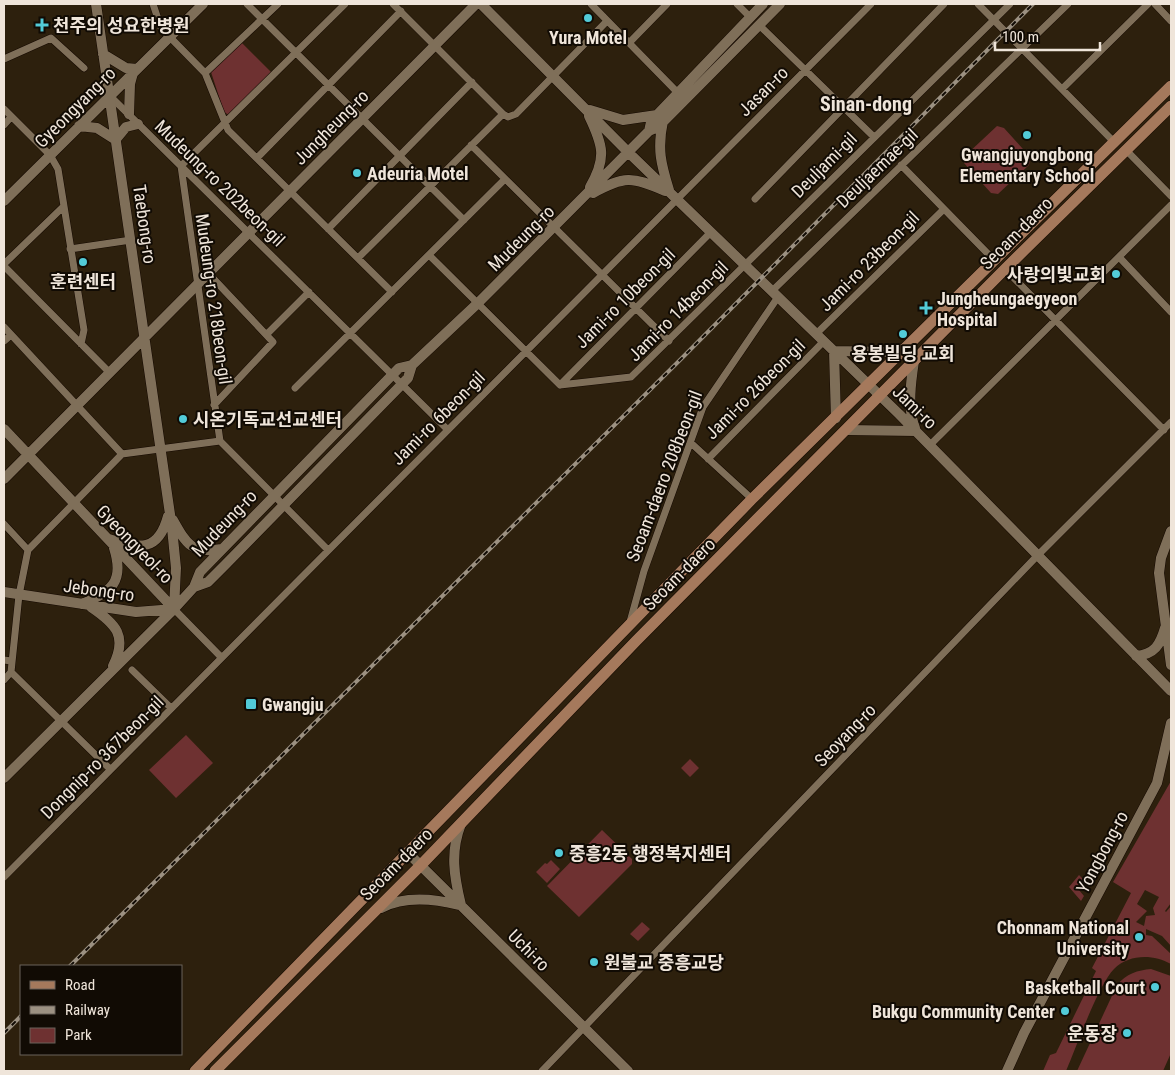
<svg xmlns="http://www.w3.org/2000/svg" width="1175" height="1075" viewBox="0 0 1175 1075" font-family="'Roboto Condensed','Noto Sans KR',sans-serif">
<rect width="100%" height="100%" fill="#2d200d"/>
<!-- green -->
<path fill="#6e3131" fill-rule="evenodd" d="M 241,42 L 273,74 L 229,115 L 224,112 L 211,72 Z
M 997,126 L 1004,128 L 1031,158 L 1029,165 L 998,194 L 991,193 L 964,163 L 966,155 Z
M 186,735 L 213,763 L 176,798 L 149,770 Z
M 690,759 L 699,768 L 690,777 L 681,768 Z
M 1171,781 L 1171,903 L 1165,911 L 1166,912 L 1171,906 L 1171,946 L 1162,936 L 1146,929 L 1146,935 L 1152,936 L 1171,954 L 1171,964 C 1153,954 1129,954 1114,969 C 1098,985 1076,1048 1066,1071 L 1043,1071 L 1050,1055 L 1056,1053 L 1096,971 L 1092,968 L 1131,893 L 1113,882 ZM 1145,890 L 1159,897 L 1153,908 L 1155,915 L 1146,916 L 1144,926 L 1136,922 L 1147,911 L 1137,904 Z
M 602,830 L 632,859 L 632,864 L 579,917 L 547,886 Z
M 551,860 L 560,869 L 547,883 L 536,872 L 545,863 L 547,864 Z
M 1079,875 L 1086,882 L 1079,890 L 1084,896 L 1081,901 L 1069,887 Z
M 642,922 L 650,929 L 638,941 L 630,934 Z
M 1151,969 L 1171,976 L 1171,1053 L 1163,1071 L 1077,1071 L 1117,985 C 1126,974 1138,970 1151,969 Z"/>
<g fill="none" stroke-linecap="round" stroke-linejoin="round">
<!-- street casing -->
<g stroke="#150900" stroke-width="8">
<path id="street" d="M 153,4 L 161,28 L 205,73 L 228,130 L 392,292
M 247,4 L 464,220
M 393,4 L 503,114
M 591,4 L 678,93
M 737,4 L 750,17
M 978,4 L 1115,143
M 1155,4 L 1171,21
M 759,25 L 874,137
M 629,43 L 667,4
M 4,59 L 51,38 L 84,68
M 205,73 L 278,4
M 1062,89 L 1148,4
M 110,96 L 448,430
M 4,109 L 50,155 L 58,169 L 84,330 L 81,344
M 4,125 L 11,117
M 471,145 L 669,341
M 1126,150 L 1171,196
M 257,158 L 401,11
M 901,165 L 995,261
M 755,199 L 944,4
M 328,229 L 472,82
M 70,249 L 131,240
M 429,255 L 560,385 L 631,377 L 1010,4
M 358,258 L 503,114 L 508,117 L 516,114 L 607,21
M 1120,258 L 1171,312
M 4,264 L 63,207
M 4,266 L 109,372
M 1005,269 L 1164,430
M 208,273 L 273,342 L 214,405
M 772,291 L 1068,4
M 4,327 L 122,454
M 267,334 L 309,292
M 816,334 L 944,209
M 4,341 L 11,335
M 560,385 L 711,232
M 295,388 L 505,179
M 691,443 L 752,499
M 930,445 L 1171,205
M 122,454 L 220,441
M 708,459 L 824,341
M 4,524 L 28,550
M 28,550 L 122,454
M 328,550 L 220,441 L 181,166 L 345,4
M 174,609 L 221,657
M 630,622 L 644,571 L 703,407 L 778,297
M 4,660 L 11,661
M 132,670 L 171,708
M 11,672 L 110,769
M 4,680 L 11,672 L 19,595 L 28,550
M 4,877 L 871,4
M 542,1071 L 1037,556 L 1171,422"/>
</g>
<!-- secondary casing -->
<g stroke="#150900" stroke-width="11">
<path id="secondary" d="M 96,4 L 172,528 L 176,568 L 174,609
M 481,4 L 629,153 L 899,414 L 1171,691
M 103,54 L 126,68 L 137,69
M 590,110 L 623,120 L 657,115
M 129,114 L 130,84 L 133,73
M 589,116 C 603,145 607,158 590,187
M 663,121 C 657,149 661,164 669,190
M 79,126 L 97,128 L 116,140
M 649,131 L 651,122 L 657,115 L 763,4
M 116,139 L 126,127 L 138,124
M 593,193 C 624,176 632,176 665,191
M 4,201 L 203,4
M 834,351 L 890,352 L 906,348
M 834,351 L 836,418
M 914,361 C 911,381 907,408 915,428
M 4,429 L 174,609
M 846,430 L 916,431
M 4,479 L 476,4
M 173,520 C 187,545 192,554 222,549
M 1171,531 L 1161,558 L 1159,573 L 1171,665
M 109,539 C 140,548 158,553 168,516
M 194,587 L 208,582 L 225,565 L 408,378 L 412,365 L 478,303 L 649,131 L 658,127 L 780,4
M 4,592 L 136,612 L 174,609
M 82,604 C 111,591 125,583 114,548
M 91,607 C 116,624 128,636 113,666
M 1136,656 C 1155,654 1160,645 1165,628
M 4,778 L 174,609 L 194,587 L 200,572 L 399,368 L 412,365
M 461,824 C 450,852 454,876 461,905
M 407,852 L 628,1071
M 381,908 C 404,896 435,899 459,905
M 1007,1071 L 1024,1033 L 1157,783 L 1171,723"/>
</g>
<!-- primary casing -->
<g stroke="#150900" stroke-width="12">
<path id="primary" d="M 195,1071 L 752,499 L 1171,86
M 215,1071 L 421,865 L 636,641 L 1005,269 L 1171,106"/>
</g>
<!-- street -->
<use href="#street" stroke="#7f6f59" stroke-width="7"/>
<!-- secondary -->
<use href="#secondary" stroke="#7f6f59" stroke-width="10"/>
<!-- primary -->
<use href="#primary" stroke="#a5795c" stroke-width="11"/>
<!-- rail casing -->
<g stroke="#9c9182" stroke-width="4">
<path id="rail" d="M 70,966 L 683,357 L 1033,4
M 4,1033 L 21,1016"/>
</g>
<!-- rail -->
<use href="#rail" stroke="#110b04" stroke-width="2" stroke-dasharray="5.5" stroke-linecap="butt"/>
</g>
<!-- markers -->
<g fill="#52cbd8" stroke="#110b04" stroke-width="2">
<circle cx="588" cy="18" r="5"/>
<path d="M39.5 17.5h5v5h5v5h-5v5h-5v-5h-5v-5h5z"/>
<circle cx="1027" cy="135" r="5"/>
<circle cx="357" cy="173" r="5"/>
<circle cx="83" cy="262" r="5"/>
<circle cx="1116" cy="274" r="5"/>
<path d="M923.5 300.5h5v5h5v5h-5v5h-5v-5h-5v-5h5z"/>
<circle cx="903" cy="334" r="5"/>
<circle cx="183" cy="419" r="5"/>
<rect x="245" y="698" width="12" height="12" rx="2.5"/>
<circle cx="559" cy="853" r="5"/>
<circle cx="1139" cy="937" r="5"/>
<circle cx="594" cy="962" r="5"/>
<circle cx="1155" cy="987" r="5"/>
<circle cx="1065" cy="1011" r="5"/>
<circle cx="1127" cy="1033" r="5"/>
</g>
<g text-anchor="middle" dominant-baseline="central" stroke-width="4" stroke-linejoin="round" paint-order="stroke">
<!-- poi labels -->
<g font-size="18" font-weight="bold" fill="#efe5da" stroke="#110b04" text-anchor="start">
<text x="53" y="25">천주의 성요한병원</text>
<text x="588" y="37" text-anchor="middle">Yura Motel</text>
<text x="1027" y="154" text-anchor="middle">Gwangjuyongbong<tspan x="1027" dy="21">Elementary School</tspan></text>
<text x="367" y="173">Adeuria Motel</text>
<text x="1106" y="274" text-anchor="end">사랑의빛교회</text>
<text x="83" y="281" text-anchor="middle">훈련센터</text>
<text x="937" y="298">Jungheungaegyeon<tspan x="937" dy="21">Hospital</tspan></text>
<text x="903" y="353" text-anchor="middle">용봉빌딩 교회</text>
<text x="193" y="419">시온기독교선교센터</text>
<text x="262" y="704">Gwangju</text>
<text x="569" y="853">중흥2동 행정복지센터</text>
<text x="1129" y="927" text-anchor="end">Chonnam National<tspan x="1129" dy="21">University</tspan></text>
<text x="604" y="962">원불교 중흥교당</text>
<text x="1145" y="987" text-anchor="end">Basketball Court</text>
<text x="1055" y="1011" text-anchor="end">Bukgu Community Center</text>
<text x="1117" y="1033" text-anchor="end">운동장</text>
</g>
<!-- street labels -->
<g font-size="18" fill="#efe5da" stroke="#110b04">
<text transform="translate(763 91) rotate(-45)">Jasan-ro</text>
<text transform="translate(75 107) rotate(-45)">Gyeongyang-ro</text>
<text transform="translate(331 127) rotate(-45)">Jungheung-ro</text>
<text transform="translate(824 165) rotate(-45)">Deuljami-gil</text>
<text transform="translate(877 168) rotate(-44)">Deuljaemae-gil</text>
<text transform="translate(220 183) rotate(44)">Mudeung-ro 202beon-gil</text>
<text transform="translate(145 224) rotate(82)">Taebong-ro</text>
<text transform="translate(1016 233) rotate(-45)">Seoam-daero</text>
<text transform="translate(521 238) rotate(-45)">Mudeung-ro</text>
<text transform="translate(869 261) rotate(-45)">Jami-ro 23beon-gil</text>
<text transform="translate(625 298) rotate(-45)">Jami-ro 10beon-gil</text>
<text transform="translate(214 299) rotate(82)">Mudeung-ro 218beon-gil</text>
<text transform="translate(678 311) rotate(-45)">Jami-ro 14beon-gil</text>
<text transform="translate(755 389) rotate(-45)">Jami-ro 26beon-gil</text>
<text transform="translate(915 407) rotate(44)">Jami-ro</text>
<text transform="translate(438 418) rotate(-45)">Jami-ro 6beon-gil</text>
<text transform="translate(664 476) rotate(-69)">Seoam-daero 208beon-gil</text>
<text transform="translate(224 523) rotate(-46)">Mudeung-ro</text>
<text transform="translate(135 544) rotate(46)">Gyeongyeol-ro</text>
<text transform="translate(679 574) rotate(-45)">Seoam-daero</text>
<text transform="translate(99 590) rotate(8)">Jebong-ro</text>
<text transform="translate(845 735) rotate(-46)">Seoyang-ro</text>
<text transform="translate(102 757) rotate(-45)">Dongnip-ro 367beon-gil</text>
<text transform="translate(1102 852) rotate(-62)">Yongbong-ro</text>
<text transform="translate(396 864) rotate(-45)">Seoam-daero</text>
<text transform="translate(529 950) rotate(45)">Uchi-ro</text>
</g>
<!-- quarter labels -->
<g font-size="20" font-weight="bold" fill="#efe5da" stroke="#110b04">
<text x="866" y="104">Sinan-dong</text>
</g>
</g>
<!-- border -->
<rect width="1175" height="1075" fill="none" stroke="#efe5da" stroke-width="10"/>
<!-- legend -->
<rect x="20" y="965" width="162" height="90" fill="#110b04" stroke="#6a625a"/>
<rect x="30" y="981" width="25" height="8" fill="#a5795c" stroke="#6a625a"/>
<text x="65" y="990" font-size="15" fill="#efe5da">Road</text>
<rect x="30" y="1006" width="25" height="8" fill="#9c9182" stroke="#6a625a"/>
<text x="65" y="1015" font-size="15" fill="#efe5da">Railway</text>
<rect x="30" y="1028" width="25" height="15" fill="#6e3131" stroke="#6a625a"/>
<text x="65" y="1040" font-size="15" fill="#efe5da">Park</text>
<!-- scale -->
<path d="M995 42v8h105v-8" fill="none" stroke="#efe5da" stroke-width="2.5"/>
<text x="1002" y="42" font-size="15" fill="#efe5da" stroke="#110b04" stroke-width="4" paint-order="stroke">100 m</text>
</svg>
